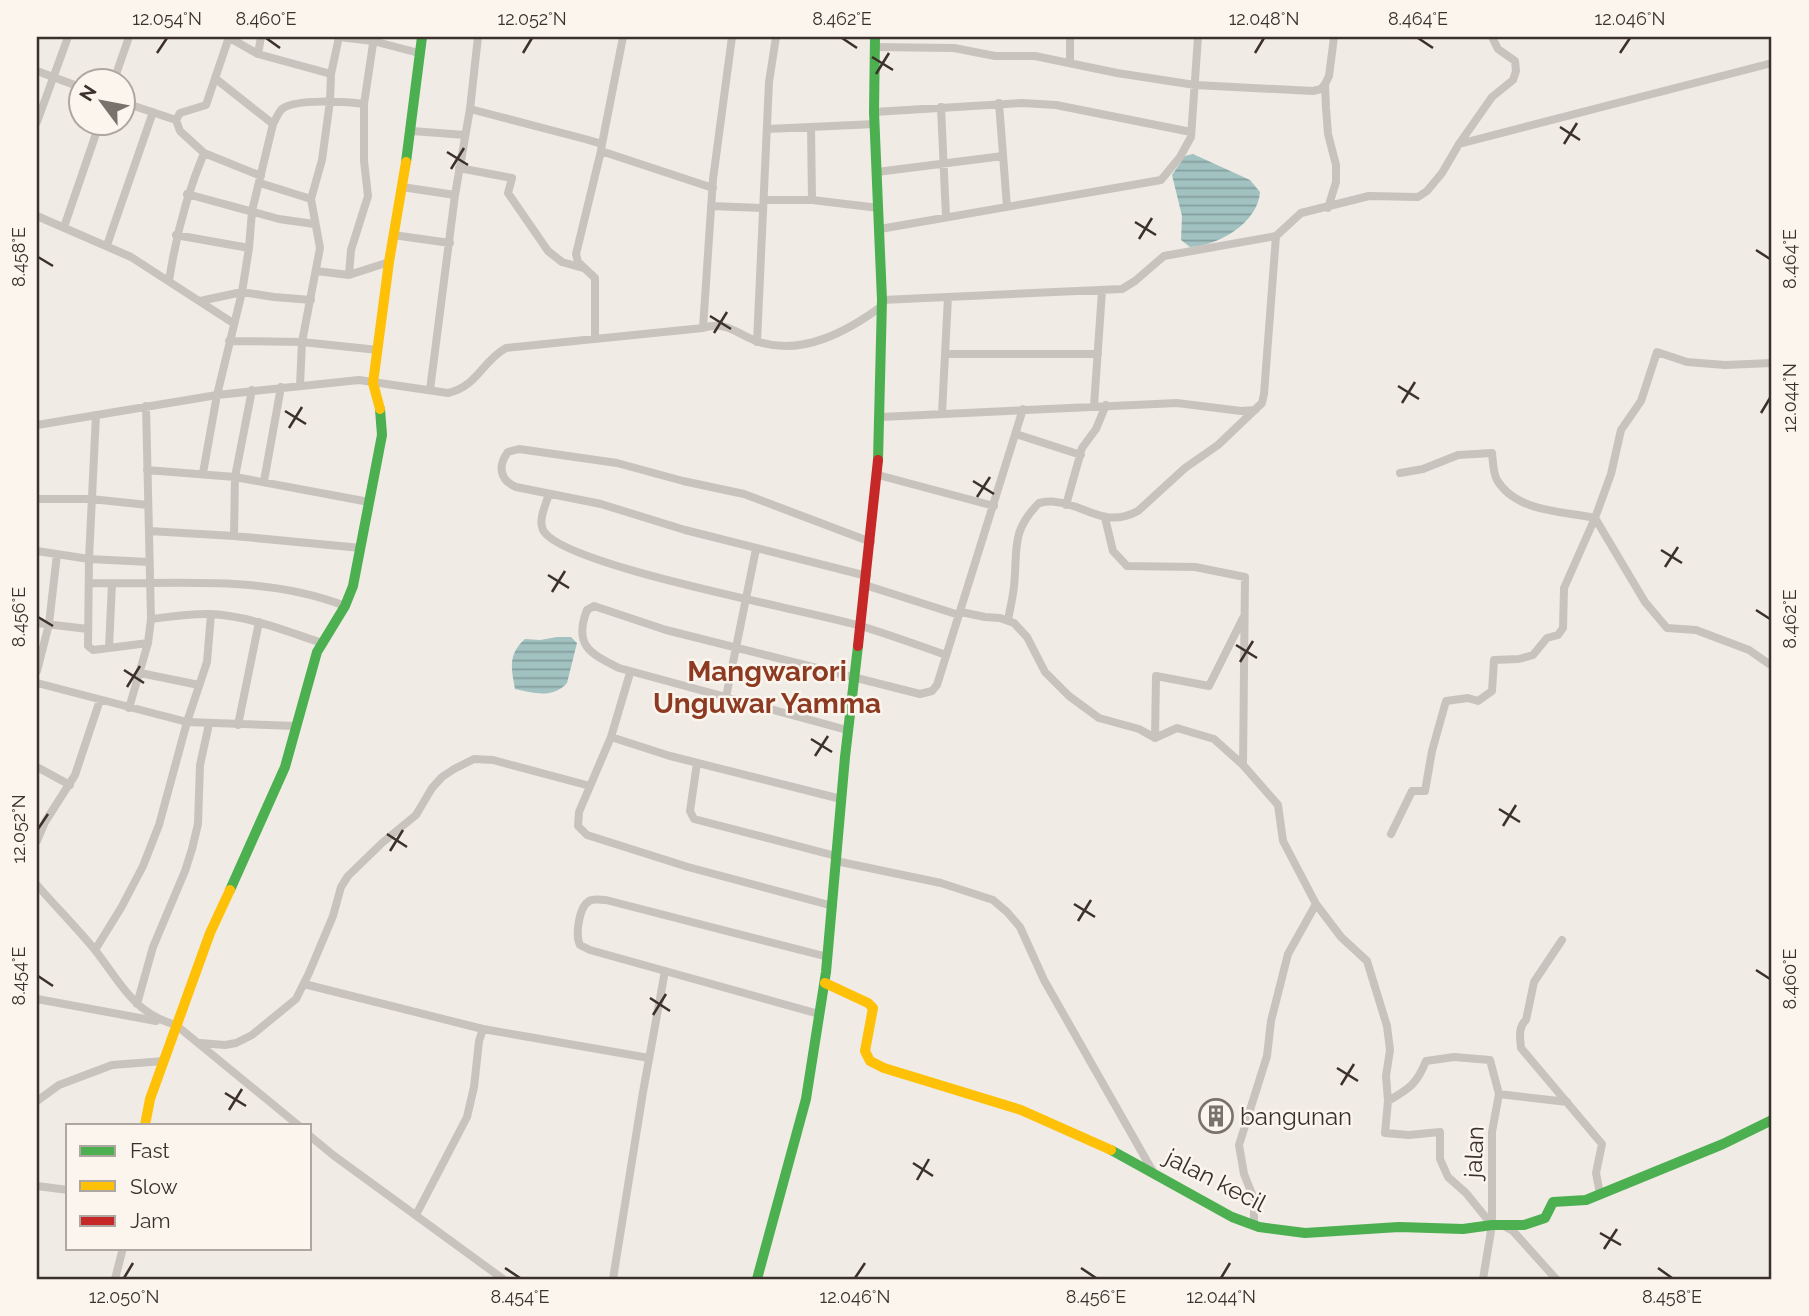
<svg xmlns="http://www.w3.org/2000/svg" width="1809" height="1316" viewBox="0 0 1809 1316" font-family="Raleway,sans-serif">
<defs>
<pattern id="water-rules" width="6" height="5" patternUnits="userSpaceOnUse" patternTransform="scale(1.75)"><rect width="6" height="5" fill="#a1c2c1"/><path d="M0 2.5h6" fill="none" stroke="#849e9d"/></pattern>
</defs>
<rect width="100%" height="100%" fill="#f0ebe5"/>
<!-- water -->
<path fill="url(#water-rules)" d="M 1193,154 L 1250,180 L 1260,192 C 1258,223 1218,246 1190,247 L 1181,240 L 1182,216 L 1172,175 L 1185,156 Z
M 557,637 L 571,637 L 577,643 L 567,683 C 553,699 533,693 515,689 C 511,668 508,654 525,639 L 540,640 Z"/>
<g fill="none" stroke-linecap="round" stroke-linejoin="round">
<!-- street -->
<path stroke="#c9c3be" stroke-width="8" d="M 228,37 L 258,54 L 331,74
M 339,37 L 373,41 L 419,53
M 874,47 L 954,48 L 995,56 L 1035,56 L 1117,73 L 1195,85 L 1313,91 L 1321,89 L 1325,84
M 258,54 L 261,37
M 1070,63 L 1070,37
M 37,71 L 80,87
M 216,79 L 273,124
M 114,80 L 129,37
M 122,102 L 176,120
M 999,103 L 1007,207
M 941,107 L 946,217
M 470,109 L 585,139 L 602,144 L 601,151 L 713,188
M 874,112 L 1022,103 L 1056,105 L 1191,132
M 176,120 L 180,113 L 206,105 L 229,37
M 37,122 L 68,37
M 811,127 L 812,200
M 767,129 L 875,124
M 412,131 L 465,135
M 602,144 L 623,37
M 1459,144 L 1772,63
M 204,153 L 261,176
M 459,168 L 512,178 L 508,193 L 548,251 L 562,262 L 583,268
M 877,172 L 1003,156
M 260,183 L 311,199
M 402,187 L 455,195
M 187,194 L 279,219 L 314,224
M 764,200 L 812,200 L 879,208
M 711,206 L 762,208
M 1328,208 L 1336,182 L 1336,165 L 1328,134 L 1326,108 L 1325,84 L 1329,76 L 1334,37
M 37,216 L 131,257 L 233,323
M 64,227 L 100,122
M 880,229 L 1161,180 L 1180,157 L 1191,137 L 1198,37
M 176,235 L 249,248
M 393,235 L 450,243
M 107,245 L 153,112
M 316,271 L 349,275 L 389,262
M 349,275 L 351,250 L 368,196 L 364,161 L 364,104 L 374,37
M 169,281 C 176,235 186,196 204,153 L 180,131 L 176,120
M 882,300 L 1122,289 L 1135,281 L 1164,256 L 1276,236 L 1301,213 L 1369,196 L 1418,197 L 1427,191 L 1442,173 L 1459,144 L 1492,97 L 1513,80 L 1516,71 L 1515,61 L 1498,49 L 1492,37
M 200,301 L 242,292 L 274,297 L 311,300
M 703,328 L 713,179 L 732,37
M 595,339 L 595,278 L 578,262 L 576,254 L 601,151
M 229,341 L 302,342 L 378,350
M 757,342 L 769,82 L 776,37
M 945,354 L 1098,354
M 300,386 L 302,342 L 320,248 L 311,199 L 322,160 L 330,101 L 331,74 L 339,37
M 430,390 L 455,195 L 470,109 L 478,37
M 1094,406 L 1102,291
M 942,413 L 948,297
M 96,415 L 89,559 L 88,646 L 93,650 L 148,643
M 881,417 L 1177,403 L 1241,411 L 1255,410
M 37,425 L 217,395 L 359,380 L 448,393 C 478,386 482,361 506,348 L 703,328 C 728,320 737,335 759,342 C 803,356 848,331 882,306
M 1016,434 L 1081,455
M 147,470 L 235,477 L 369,502
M 203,473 L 217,395 L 242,292 L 249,248 L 252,211 L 273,124 C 276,119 278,113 282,109 C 296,98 346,102 364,104
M 1400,473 L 1423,469 L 1458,455 L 1492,453 C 1493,461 1493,473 1497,480 C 1516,512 1562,511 1595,518 L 1611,474 L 1621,430 L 1641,401 L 1657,352 L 1687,362 L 1725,365 L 1772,363
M 878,475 L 994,506
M 264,481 L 281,387
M 549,494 C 546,504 538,520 543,530 C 561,566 812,611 861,626 C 890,635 918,645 946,655
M 37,499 L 91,499 L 148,505
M 1066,505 L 1082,448 L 1096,429 L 1106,405
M 1105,518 L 1113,551 L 1127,566 L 1195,567 L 1245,577 L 1243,765
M 1595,518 L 1645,602 L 1667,628 L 1696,630 L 1749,650 L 1772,666
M 149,531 L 234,536 L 361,548
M 234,536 L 235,477 L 252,390
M 37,551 L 89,559 L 149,562
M 867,576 L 685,530 L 601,504 L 516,487 C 499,480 498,465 508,452 L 519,449 L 617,463 L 683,481 L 744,494 L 871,542
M 89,583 C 176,585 263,574 345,606
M 865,585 L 959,615
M 961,612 L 985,617 L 1000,618 L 1014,623 L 1027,637 L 1045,672 L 1069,696 L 1099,718 L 1139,729 L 1155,738 L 1177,728 L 1214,739 L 1243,765 L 1278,805 L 1283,841 L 1316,904 L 1341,937 L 1367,961 L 1387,1026 L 1390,1050 L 1386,1076 L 1388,1101 L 1385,1133 L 1409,1135 L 1440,1132 L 1440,1159 L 1448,1177 L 1466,1193 L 1492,1225
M 151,619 C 170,617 191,613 211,614 C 249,616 286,631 322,643
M 1008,620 C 1010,609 1013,597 1014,586 C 1018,550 1010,532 1039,503 C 1044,502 1051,501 1056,502 C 1087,505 1104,529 1138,511 L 1185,468 L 1218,445 L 1262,403 L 1264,394 L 1276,236
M 37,623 L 88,629
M 109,648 L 112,583
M 37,671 L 49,624 L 57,554
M 140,673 L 199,685
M 630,673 L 611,737 L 579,812 L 578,826 L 587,835 L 688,867 L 833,906
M 37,683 L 187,722 L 296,726
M 726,697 L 756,549
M 129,708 L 148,643 L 151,619 L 146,406
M 238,725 L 259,622
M 847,730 L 619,668 C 591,654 573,646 587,610 L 594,606 L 666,630 L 920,694 L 932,691 L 937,685 L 1023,409
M 611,737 L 670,756 L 841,799
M 1155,738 L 1156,676 L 1209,686 L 1243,618
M 697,763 L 690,811 L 694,819 L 836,856
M 37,767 L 70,785
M 1391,834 L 1412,791 L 1425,791 L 1432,751 L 1446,701 L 1468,698 L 1478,701 L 1492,691 L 1494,660 L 1519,659 L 1533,655 L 1547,638 L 1558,635 L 1563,628 L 1564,588 L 1595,518
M 37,841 L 45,822 L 75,775 L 100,700
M 836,861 L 941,883 L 993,900 L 1007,912 L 1020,927 L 1044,980 L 1152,1170
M 37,885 C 56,907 77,928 95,950 C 121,983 133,1013 176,1025 L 298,1125
M 1562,940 L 1534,982 L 1526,1020 C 1518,1027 1520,1038 1521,1048 L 1602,1144 L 1596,1173 L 1600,1194
M 95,950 L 121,908 L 143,866 L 159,825 L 187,722 L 207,662 L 211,614
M 304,984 L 483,1029 L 649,1058
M 37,999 L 156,1021
M 137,1004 L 153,947 L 185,871 L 192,849 L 198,824 L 200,765 L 209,724
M 819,1014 L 590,950 L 580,945 C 575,935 579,907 589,901 C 594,898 601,900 606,900 L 828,957
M 200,1043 L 225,1045 L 236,1043 L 252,1035 L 296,999 L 309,973 L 333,916 L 341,887 L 348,876 L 382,843 L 416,815 L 432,788 L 442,777 L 454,769 L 474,759 L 493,760 L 590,786
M 37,1101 L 59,1085 L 112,1065 L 164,1061
M 1388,1101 C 1409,1089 1417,1084 1426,1061 L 1454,1057 L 1490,1060 L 1499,1094
M 310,1136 L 333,1155 L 503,1279
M 37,1186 L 68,1190
M 416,1215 L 467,1117 L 474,1087 L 479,1041 L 483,1029
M 1254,1226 L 1254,1199 L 1244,1174 L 1239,1145 L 1267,1056 L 1271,1021 L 1288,954 L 1316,904
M 1504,1226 L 1513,1231 L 1556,1279
M 115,1279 L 123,1248
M 613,1279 L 643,1092 L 665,971
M 1483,1279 L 1492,1225 L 1492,1132 L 1499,1094 L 1567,1102"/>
<!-- fast -->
<path stroke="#4caf50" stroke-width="10" d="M 875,37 L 874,112 L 882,300 L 878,460
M 406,162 L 422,37
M 230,890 L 285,767 L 317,652 L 345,606 L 353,586 L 382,435 L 380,409
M 1111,1150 L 1232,1217 L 1259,1227 L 1305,1233 L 1399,1227 L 1463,1229 L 1492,1225 L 1524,1225 L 1545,1218 L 1553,1202 L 1586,1200 L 1723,1144 L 1772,1120
M 757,1279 L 806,1099 L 826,972 L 845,757 L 858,646"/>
<!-- slow -->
<path stroke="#ffc107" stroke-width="10" d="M 380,409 L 373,383 L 389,262 L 406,162
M 825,983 L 868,1003 L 873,1008 L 865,1051 L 870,1061 L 884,1068 L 1021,1110 L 1111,1150
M 145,1125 L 150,1099 L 210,933 L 230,890"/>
<!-- jam -->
<path stroke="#c62828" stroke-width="10" d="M 858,646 L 878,460"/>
</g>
<!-- ticks -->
<path fill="none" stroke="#3b302b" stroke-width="2.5" d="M 266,38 L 280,48M 842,38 L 857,48M 1418,38 L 1433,48M 157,53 L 167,38M 523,53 L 532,38M 1255,53 L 1264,38M 1620,53 L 1630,38M 872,57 L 893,70M 876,74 L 889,53M 1560,127 L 1580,140M 1564,144 L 1577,123M 447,152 L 468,165M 451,169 L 464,148M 1135,222 L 1156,235M 1139,239 L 1152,218M 1756,250 L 1770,259M 38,257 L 53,266M 710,316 L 731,329M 714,333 L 727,312M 1398,386 L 1419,399M 1402,403 L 1415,382M 285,411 L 306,424M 1761,413 L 1770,398M 289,428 L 302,407M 973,481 L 994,494M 977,497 L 990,477M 1661,550 L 1682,563M 1665,567 L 1678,547M 548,575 L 569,588M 552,592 L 565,571M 1756,610 L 1770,619M 38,617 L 53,626M 1236,645 L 1257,658M 1240,662 L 1253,641M 124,670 L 144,683M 127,687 L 140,666M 811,739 L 832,752M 815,756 L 828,736M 1499,809 L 1520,822M 1503,826 L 1516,805M 38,829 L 48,814M 387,834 L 407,847M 390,851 L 403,830M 1074,904 L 1095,917M 1078,921 L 1091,900M 1756,970 L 1770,979M 38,976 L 53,986M 650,998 L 670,1011M 653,1015 L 666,994M 1337,1068 L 1358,1081M 1341,1085 L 1354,1064M 225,1093 L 246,1106M 229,1110 L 242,1089M 913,1163 L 933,1176M 917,1180 L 929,1159M 1600,1233 L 1621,1245M 1604,1249 L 1617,1229M 505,1268 L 520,1278M 1081,1268 L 1096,1278M 1658,1268 L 1672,1278M 124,1278 L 133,1263M 855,1278 L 865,1263M 1221,1278 L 1230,1263"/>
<!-- icons -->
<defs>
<g id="building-ring" transform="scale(1.75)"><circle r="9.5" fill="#fbf5ee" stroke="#7a716c" stroke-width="1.5"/><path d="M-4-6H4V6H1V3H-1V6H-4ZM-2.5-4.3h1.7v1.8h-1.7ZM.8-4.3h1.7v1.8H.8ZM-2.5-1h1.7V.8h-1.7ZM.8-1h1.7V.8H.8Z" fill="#7a716c"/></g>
</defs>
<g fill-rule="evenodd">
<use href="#building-ring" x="1216" y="1116"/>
</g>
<g text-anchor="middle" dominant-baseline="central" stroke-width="5" stroke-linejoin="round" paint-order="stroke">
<!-- poi labels -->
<g font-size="24" fill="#3b302b" stroke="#fbf5ee" text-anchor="start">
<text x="1240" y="1116">bangunan</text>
</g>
<!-- street labels -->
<g font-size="24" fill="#3b302b" stroke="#fbf5ee">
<text transform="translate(1474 1152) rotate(-87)">jalan</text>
<text transform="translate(1216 1180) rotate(27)">jalan kecil</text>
</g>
<!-- quarter labels -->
<g font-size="28" font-weight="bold" fill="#8c3b22" stroke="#fbf5ee">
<text x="767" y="671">Mangwarori<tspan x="767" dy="32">Unguwar Yamma</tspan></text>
</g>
</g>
<!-- border -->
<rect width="1809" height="1316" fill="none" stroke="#fbf5ee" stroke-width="77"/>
<!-- legend -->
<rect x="66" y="1124" width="245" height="126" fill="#fbf5ee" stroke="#aea6a0" stroke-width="2"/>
<rect x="80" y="1146" width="35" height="10" fill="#4caf50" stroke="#aea6a0" stroke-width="2"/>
<text x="130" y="1158" font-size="21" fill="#3b302b">Fast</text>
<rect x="80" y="1181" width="35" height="10" fill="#ffc107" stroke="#aea6a0" stroke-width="2"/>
<text x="130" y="1194" font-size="21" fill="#3b302b">Slow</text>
<rect x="80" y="1216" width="35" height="10" fill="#c62828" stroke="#aea6a0" stroke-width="2"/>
<text x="130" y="1228" font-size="21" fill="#3b302b">Jam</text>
<!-- north arrow -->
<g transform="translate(102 102) rotate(302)"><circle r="33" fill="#fbf5ee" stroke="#aea6a0" stroke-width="2"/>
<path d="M0-5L12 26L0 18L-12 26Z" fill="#7a716c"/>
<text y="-10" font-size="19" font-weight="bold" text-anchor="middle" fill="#3b302b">N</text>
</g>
<rect x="38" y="38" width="1732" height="1240" fill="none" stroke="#3b302b" stroke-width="2.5"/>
<g font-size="18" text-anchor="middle" fill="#3b302b">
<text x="167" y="25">12.054°N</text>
<text x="266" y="25">8.460°E</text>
<text x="532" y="25">12.052°N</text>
<text x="842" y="25">8.462°E</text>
<text x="1264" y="25">12.048°N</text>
<text x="1418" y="25">8.464°E</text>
<text x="1630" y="25">12.046°N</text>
<text transform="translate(19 257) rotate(-90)" y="6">8.458°E</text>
<text transform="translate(1790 259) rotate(-90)" y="6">8.464°E</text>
<text transform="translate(1790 398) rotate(-90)" y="6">12.044°N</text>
<text transform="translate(19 617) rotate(-90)" y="6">8.456°E</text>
<text transform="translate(1790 619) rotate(-90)" y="6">8.462°E</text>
<text transform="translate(19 829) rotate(-90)" y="6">12.052°N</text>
<text transform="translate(19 976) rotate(-90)" y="6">8.454°E</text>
<text transform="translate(1790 979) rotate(-90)" y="6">8.460°E</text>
<text x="124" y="1303">12.050°N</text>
<text x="520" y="1303">8.454°E</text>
<text x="855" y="1303">12.046°N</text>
<text x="1096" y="1303">8.456°E</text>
<text x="1221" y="1303">12.044°N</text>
<text x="1672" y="1303">8.458°E</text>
</g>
</svg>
